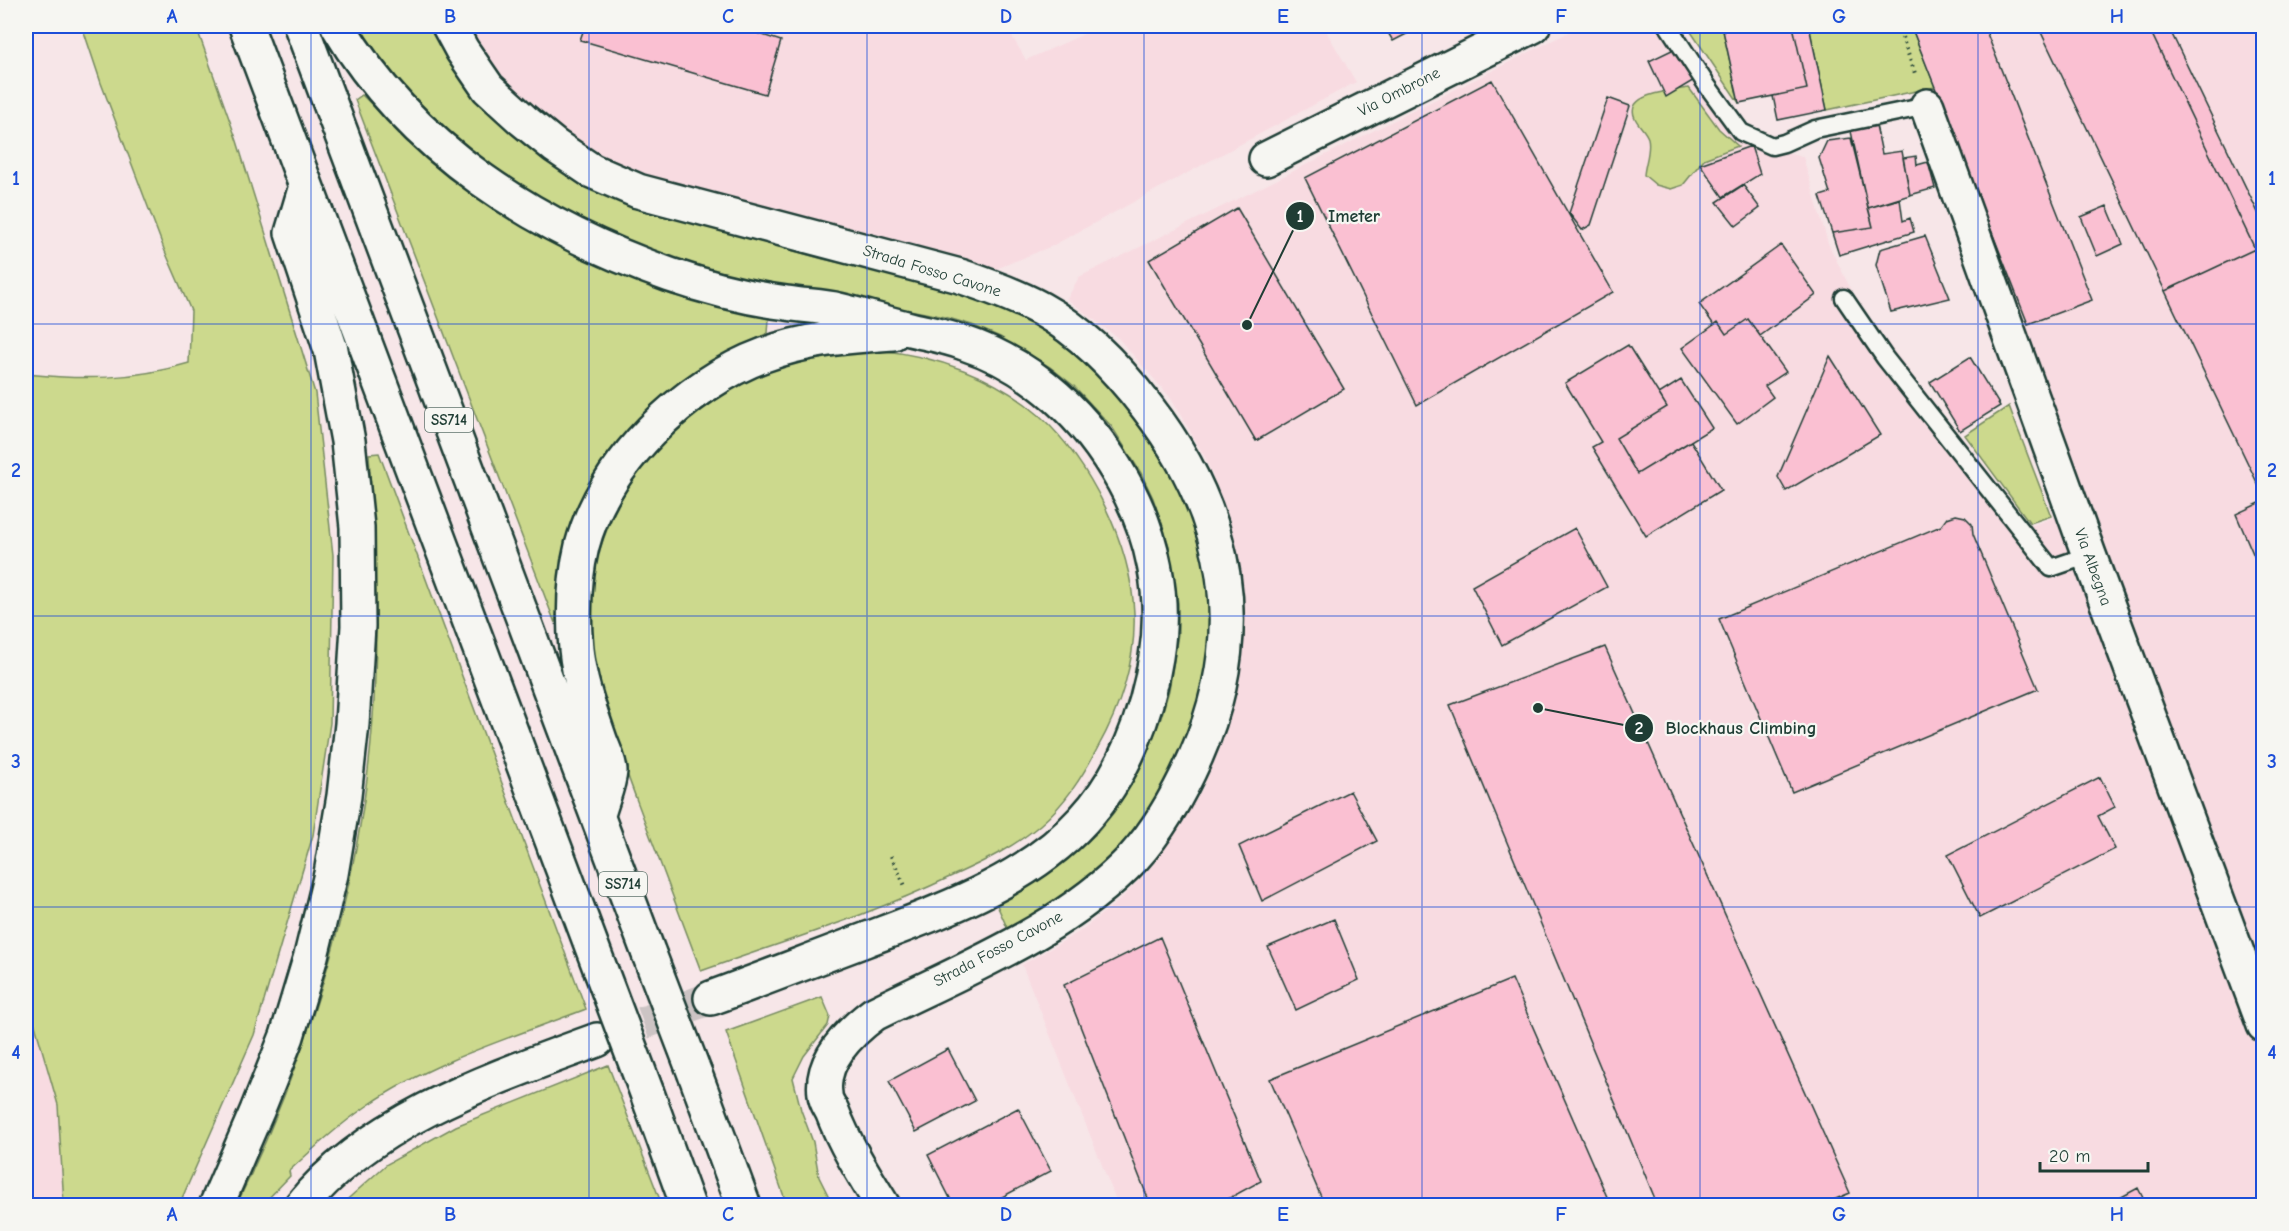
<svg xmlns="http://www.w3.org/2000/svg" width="2289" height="1231" viewBox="0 0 2289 1231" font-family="'Comic Neue',sans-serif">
<rect width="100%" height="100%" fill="#f7e6e8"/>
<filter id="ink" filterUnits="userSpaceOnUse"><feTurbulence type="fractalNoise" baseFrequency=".0167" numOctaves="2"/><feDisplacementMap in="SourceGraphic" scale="12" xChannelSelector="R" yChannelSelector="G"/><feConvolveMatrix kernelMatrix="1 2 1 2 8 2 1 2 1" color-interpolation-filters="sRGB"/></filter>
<g filter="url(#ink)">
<!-- built -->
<path fill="#f8dbe1" d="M 435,26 L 1006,26 L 1026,60 L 1102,26 L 1323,26 L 1356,82 L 1052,246 L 952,287 L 823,259 L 623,203 L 521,134 Z
M 1581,26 L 1663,26 L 1755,145 L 1803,157 L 1828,243 L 1858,304 L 2028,527 L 2081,507 L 1929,88 L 1827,110 L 1809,26 L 2263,26 L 2263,1205 L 1118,1205 L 1022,965 L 1079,932 L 1121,899 L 1153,865 L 1203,788 L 1228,722 L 1242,636 L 1240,582 L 1228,515 L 1206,459 L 1170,397 L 1118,338 L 1067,299 L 1079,277 L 1260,188 Z
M 26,994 L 58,1105 L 64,1205 L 26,1205 Z"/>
<!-- green -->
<path fill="#ccd98d" stroke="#768b60" stroke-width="1.5" d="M 82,26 L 196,26 L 237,141 L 315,393 L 333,555 L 330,723 L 313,835 L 254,1035 L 179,1205 L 64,1205 L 58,1105 L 26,994 L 26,374 C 83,380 133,380 189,363 L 191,311 L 164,249 L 101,83 Z
M 353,26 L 435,26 L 521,134 L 623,203 L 823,259 L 952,287 L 1070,338 L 1180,473 L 1217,608 L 1204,710 L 1149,824 L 1089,883 L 1009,932 L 997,905 L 1054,870 L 1097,833 L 1114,812 L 1142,765 L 1161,718 L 1169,690 L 1178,634 L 1178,603 L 1169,546 L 1153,498 L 1141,473 L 1112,427 L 1074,386 L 1050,367 L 1000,337 L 972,325 L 945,317 L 839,296 L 788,290 L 678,264 L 585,225 L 474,157 L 400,88 Z
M 1687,26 L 1722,26 L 1739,103 Z
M 1809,26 L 1911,26 L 1935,87 L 1827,110 Z
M 1689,88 L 1719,129 L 1738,146 L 1704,159 L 1683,185 L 1671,189 L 1656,185 L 1644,175 C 1645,163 1651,150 1648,138 C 1645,130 1638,125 1635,118 C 1623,93 1675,90 1689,88 Z
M 362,95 L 423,155 L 456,181 L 553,241 L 600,265 L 672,295 L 769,319 L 768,333 L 710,362 L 671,389 L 650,408 L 616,447 L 561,578 L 555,623 L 355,100 Z
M 878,350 C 936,356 995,376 1040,416 C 1090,462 1131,544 1134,613 C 1136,660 1120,708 1097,749 C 1082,777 1065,804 1040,825 C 1014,847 983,862 952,876 C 871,915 785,941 701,971 C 679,914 658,857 637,801 C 619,751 599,702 591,649 C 580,570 616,486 672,431 C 691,414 713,399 735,387 C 744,382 753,375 762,371 C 799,355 839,353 878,350 Z
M 2009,406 L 2051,516 L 2030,523 L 1965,435 Z
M 379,453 L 586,1009 C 513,1037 432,1061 367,1106 C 339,1125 314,1148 289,1171 L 290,1176 L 262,1205 L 236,1206 C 314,1045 370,856 375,677 C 378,603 373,528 369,454 Z
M 822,997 L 830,1016 L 828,1025 L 804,1056 L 793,1078 L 801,1110 L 813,1142 L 819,1177 L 833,1205 L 787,1205 L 726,1032 Z
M 608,1065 L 662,1205 L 341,1205 L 387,1164 L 456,1126 Z"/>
<!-- building -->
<path fill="#fac0d2" stroke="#1f3d34" stroke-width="1.5" d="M 585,26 L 735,26 L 781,41 L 765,94 L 580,40 Z
M 1384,26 L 1422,26 L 1393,41 Z
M 1722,26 L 1793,26 L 1807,89 L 1739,103 Z
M 1793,26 L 1809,26 L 1827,110 L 1778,120 L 1773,96 L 1807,89 Z
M 1911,26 L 1984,26 L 2092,300 L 2028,324 Z
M 2038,26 L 2148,26 L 2255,249 L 2165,291 Z
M 2148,26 L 2168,26 L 2264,225 L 2264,244 L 2255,249 Z
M 1674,49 L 1696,79 L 1666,97 L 1649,61 Z
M 1492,80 L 1613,292 L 1417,405 L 1305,178 Z
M 1608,98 L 1630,106 L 1591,225 L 1582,230 L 1569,213 Z
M 1876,125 L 1882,154 L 1902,151 L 1910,195 L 1868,208 L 1850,127 Z
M 1851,138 L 1873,227 L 1832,233 L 1820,196 L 1830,193 L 1819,158 L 1827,141 Z
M 1751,146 L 1760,174 L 1723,197 L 1700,164 Z
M 1916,156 L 1917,165 L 1928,162 L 1935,188 L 1910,195 L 1903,158 Z
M 1743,185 L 1760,208 L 1736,226 L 1717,202 Z
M 1900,199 L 1903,221 L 1910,218 L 1914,232 L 1839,255 L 1832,233 L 1873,227 L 1868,208 Z
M 2107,206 L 2123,244 L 2097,256 L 2081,217 Z
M 1237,208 L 1344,389 L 1256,441 L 1149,260 Z
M 1925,236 L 1950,298 L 1891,312 L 1876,265 L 1880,249 Z
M 1781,245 L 1816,295 L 1760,336 L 1748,319 L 1726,334 L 1718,322 L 1714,325 L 1699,304 Z
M 2255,249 L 2264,267 L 2264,497 L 2165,291 Z
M 1748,319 L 1786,372 L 1765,386 L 1773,397 L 1737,424 L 1682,348 L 1718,322 L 1726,334 Z
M 1628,345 L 1667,407 L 1616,438 L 1637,474 L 1691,441 L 1721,490 L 1646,536 L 1592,447 L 1601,442 L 1565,383 Z
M 1830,356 L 1880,435 L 1786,491 L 1778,477 Z
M 1970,357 L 2000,406 L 1960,431 L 1930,382 Z
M 1681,380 L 1712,428 L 1637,474 L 1616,438 L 1667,407 L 1659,394 Z
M 2264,501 L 2264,579 L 2236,514 Z
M 1956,515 L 1965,517 L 1972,524 L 1973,534 L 2038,689 L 1792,792 L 1719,619 L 1941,526 L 1947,518 Z
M 1575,528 L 1607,587 L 1502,645 L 1472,586 Z
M 1605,647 L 1850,1193 L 1819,1206 L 1658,1206 L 1450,705 Z
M 2100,777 L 2115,807 L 2098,816 L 2115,849 L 1980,918 L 1948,855 Z
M 1350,791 L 1377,841 L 1262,901 L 1239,846 Z
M 1334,919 L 1359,980 L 1296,1010 L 1268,947 Z
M 1160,937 L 1261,1181 L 1215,1206 L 1151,1206 L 1064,985 Z
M 1512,979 L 1611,1206 L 1325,1206 L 1270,1079 Z
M 948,1049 L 975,1101 L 916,1132 L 889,1081 Z
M 1018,1108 L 1051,1171 L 985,1206 L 954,1206 L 928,1155 Z
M 2138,1188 L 2147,1206 L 2105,1206 Z"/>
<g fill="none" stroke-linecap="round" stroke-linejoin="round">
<!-- trunk-tunnel -->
<path stroke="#ccc4c4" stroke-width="33" stroke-dasharray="33 16" stroke-linecap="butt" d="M 597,1040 L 711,998"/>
<!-- service casing -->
<g stroke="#1f3d34" stroke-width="21">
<path id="service" d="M 1668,26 L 1706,84 L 1741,132 L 1772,146 L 1784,143 L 1815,129 L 1927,106
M 1844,298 L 1885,358 L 2051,568 L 2089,555"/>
</g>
<!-- minor casing -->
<g stroke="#1f3d34" stroke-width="38">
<path id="minor" d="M 449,26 L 462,50 L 488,88 L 523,120 L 555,146 L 592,171 L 638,191 L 960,276 C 987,285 1015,295 1041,309 C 1083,332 1118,369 1147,407 C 1229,513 1251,631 1196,756 C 1180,792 1161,827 1134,857 C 1066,930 962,970 874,1014 C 850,1032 820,1060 825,1094 C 825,1100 829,1106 832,1111 C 845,1145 864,1175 883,1206
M 1927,106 L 2089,555 L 2264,1025
M 1266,159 L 1533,26"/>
</g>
<!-- trunk casing -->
<g stroke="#1f3d34" stroke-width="38">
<path id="trunk" d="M 246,26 L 601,971
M 301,26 L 649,954
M 338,26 C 411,150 537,228 670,275 C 708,288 748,298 787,303 C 804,306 822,306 839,310 C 864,316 889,324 914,330 C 931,334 948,337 964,343 C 1034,366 1088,418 1123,481 C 1153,534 1166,597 1156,657 C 1147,715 1124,776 1083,820 C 1027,882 941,911 865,940 C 814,959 763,979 711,998
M 598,815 C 601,802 609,785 610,771 C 610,761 602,747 599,737 C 589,708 579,680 576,649 C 573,616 574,579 582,546 C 604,463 685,384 764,355 C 806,339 848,336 893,333
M 695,1074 L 744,1206
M 647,1093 L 688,1206
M 216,1206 L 257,1111 L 287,1036 L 311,956 L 331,874 L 344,796 L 352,724 L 358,626 L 357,527 L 348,441 L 331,350 L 292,233 L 306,186
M 301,1206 C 370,1119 497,1077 597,1040"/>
</g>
<!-- path -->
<path stroke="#1f3d34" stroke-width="4" stroke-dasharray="1.5 4.5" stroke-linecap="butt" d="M 1898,26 L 1916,76
M 891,856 L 906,888"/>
<!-- service -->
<use href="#service" stroke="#f6f6f2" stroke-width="16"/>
<!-- minor -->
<use href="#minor" stroke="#f6f6f2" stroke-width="33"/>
<!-- trunk -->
<use href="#trunk" stroke="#f6f6f2" stroke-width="33"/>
<!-- trunk-bridge casing -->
<g stroke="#1f3d34" stroke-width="38" stroke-linecap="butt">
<path id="trunk-bridge" d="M 649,954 L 695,1074
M 601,971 L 647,1093"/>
</g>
<!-- trunk-bridge -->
<use href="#trunk-bridge" stroke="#f6f6f2" stroke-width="33"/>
</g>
</g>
<!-- grid -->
<path fill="none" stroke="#1d4ed8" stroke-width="1.5" stroke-opacity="0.55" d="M 311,26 L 311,1206M 589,26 L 589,1206M 867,26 L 867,1206M 1144,26 L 1144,1206M 1422,26 L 1422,1206M 1700,26 L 1700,1206M 1978,26 L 1978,1206M 26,324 L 2264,324M 26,616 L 2264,616M 26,907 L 2264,907"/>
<g text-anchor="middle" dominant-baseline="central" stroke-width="4.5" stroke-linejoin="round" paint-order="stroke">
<!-- shield labels -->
<g fill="#f6f6f2" stroke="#60746d" stroke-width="1.5">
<rect x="425" y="408" width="48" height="24" rx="4.5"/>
<rect x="599" y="872" width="48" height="24" rx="4.5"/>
</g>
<g font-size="15" font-weight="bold" fill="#1f3d34">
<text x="449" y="420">SS714</text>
<text x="623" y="884">SS714</text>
</g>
<!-- street labels -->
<g font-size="16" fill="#1f3d34" stroke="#f6f6f2">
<text transform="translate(1399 92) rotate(-27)">Via Ombrone</text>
<text transform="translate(932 271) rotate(17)">Strada Fosso Cavone</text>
<text transform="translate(2093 567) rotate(70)">Via Albegna</text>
<text transform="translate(998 949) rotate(-28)">Strada Fosso Cavone</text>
</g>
</g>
<!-- callouts -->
<path fill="none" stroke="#1f3d34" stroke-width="2" d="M1247 325L1300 216M1538 708L1639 728"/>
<g fill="#1f3d34" stroke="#f6f6f2" stroke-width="2">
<circle cx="1247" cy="325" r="6"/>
<circle cx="1538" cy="708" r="6"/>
<circle cx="1300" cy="216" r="15"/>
<circle cx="1639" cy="728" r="15"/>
</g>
<g font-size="18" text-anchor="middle" font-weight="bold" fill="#fff">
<text x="1300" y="222">1</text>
<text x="1639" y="734">2</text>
</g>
<g font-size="18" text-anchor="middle" font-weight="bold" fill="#1f3d34" stroke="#f6f6f2" stroke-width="4.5" stroke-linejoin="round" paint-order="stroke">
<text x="1354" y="222">Imeter</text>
<text x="1741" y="734">Blockhaus Climbing</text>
</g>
<!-- margin -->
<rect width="2289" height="1231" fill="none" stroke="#f6f6f2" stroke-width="66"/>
<!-- scale -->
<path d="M2040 1162v9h108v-9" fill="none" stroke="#1f3d34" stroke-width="3"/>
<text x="2049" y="1162" font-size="18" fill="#1f3d34" stroke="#f6f6f2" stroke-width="4.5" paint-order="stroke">20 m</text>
<rect x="33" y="33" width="2223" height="1165" fill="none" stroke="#1d4ed8" stroke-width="2"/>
<g font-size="20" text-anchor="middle" font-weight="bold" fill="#1d4ed8">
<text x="172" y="23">A</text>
<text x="450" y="23">B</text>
<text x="728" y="23">C</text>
<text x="1006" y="23">D</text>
<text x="1283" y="23">E</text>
<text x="1561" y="23">F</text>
<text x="1839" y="23">G</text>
<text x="2117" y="23">H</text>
<text x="16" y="185">1</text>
<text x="2272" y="185">1</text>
<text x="16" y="477">2</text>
<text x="2272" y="477">2</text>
<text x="16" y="768">3</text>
<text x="2272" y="768">3</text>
<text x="16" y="1059">4</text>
<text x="2272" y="1059">4</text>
<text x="172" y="1221">A</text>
<text x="450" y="1221">B</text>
<text x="728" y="1221">C</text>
<text x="1006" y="1221">D</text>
<text x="1283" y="1221">E</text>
<text x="1561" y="1221">F</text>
<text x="1839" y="1221">G</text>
<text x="2117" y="1221">H</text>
</g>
</svg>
